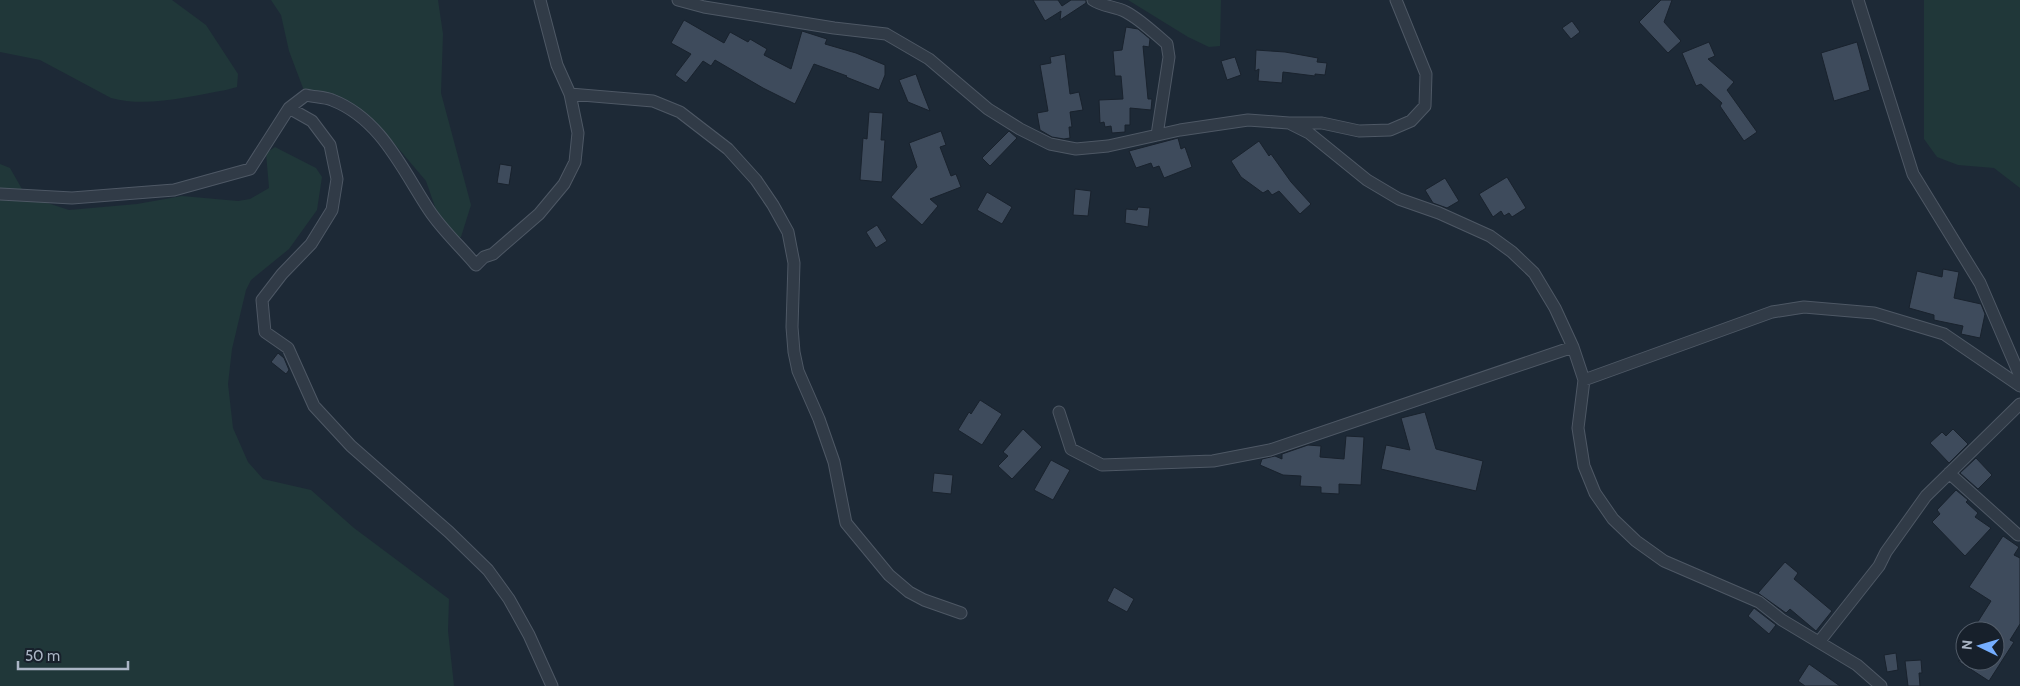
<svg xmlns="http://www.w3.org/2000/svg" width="2020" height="686" viewBox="0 0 2020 686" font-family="Cabin,sans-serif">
<rect width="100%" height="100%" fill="#1d2936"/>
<!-- green -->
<path fill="#203739" d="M 0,0 L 172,0 L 206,25 L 238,74 L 237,87 L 226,90 C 190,96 148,108 111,98 L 40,60 L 0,52 Z
M 271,0 L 438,0 L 443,34 L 441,93 L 471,205 L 461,237 L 450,237 L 442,227 L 426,181 L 387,135 L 337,105 L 306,96 L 289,51 L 281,15 Z
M 1128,0 L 1221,0 L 1220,46 L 1209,47 L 1188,37 Z
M 1924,0 L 2020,0 L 2020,188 L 1994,168 L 1958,165 L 1937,157 L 1924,139 Z
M 275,147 L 316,168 L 322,177 L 317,210 L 289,249 L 251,280 L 246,290 L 232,349 L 228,384 L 233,428 L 248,462 L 263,479 L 311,490 L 354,528 L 449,599 L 448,631 L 454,686 L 0,686 L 0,164 L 10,168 L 26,196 L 69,210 L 137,204 L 182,196 L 238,201 L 250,199 L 269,188 L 266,153 Z"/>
<!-- building -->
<path fill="#3e4b5c" stroke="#19222d" d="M 1033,0 L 1058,0 L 1062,6 L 1071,0 L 1086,0 L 1086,3 L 1060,20 L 1061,11 L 1045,21 Z
M 1661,0 L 1672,0 L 1664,22 L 1681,41 L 1668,53 L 1639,22 Z
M 684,20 L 724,43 L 730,32 L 748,42 L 750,39 L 767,49 L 764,55 L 791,69 L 802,31 L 827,39 L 825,44 L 856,53 L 885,65 L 885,75 L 879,90 L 846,77 L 847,76 L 814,64 L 795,104 L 763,88 L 715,60 L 711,66 L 703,61 L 686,83 L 675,75 L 691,54 L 671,43 Z
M 1572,21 L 1580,32 L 1571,39 L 1562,28 Z
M 1126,27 L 1138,29 L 1150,39 L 1149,47 L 1143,46 L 1148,99 L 1152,99 L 1151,110 L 1130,108 L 1130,125 L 1125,125 L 1125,132 L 1112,133 L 1111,126 L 1105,127 L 1104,122 L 1100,123 L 1099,100 L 1123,99 L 1121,76 L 1115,76 L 1113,51 L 1122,50 Z
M 1709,42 L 1715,56 L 1708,59 L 1734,82 L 1727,90 L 1757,132 L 1744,141 L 1720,106 L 1722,103 L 1701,84 L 1696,86 L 1682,53 Z
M 1857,42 L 1870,90 L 1834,101 L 1821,53 Z
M 1256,50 L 1285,52 L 1318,58 L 1317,62 L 1327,63 L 1325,75 L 1315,74 L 1315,76 L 1283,72 L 1282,83 L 1258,81 L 1259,69 L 1255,71 Z
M 1065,54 L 1070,94 L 1079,92 L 1083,110 L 1070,112 L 1072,127 L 1069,127 L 1070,138 L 1064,139 L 1052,137 L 1040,130 L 1037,113 L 1048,111 L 1040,65 L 1051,63 L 1050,57 Z
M 1235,57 L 1241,75 L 1227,80 L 1221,61 Z
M 916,74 L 921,88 L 930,111 L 908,102 L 899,80 Z
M 869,112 L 883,113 L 881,140 L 885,140 L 882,182 L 860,180 L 863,138 L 867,139 Z
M 941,131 L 946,145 L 940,147 L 951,176 L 956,174 L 961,187 L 930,199 L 938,206 L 922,225 L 891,197 L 917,167 L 909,143 Z
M 1009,131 L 1017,138 L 990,166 L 982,158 Z
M 1178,138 L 1181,149 L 1185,147 L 1192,167 L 1164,178 L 1159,166 L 1153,168 L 1151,163 L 1136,168 L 1129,151 Z
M 1259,141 L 1269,156 L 1271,154 L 1291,182 L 1311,204 L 1300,214 L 1279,191 L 1272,195 L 1268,190 L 1263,193 L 1241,177 L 1231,161 Z
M 500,164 L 512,166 L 509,185 L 497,183 Z
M 1507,177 L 1526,208 L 1512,217 L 1509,213 L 1504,216 L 1501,211 L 1493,217 L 1479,194 Z
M 1445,178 L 1459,201 L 1447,208 L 1433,203 L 1425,190 Z
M 1075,189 L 1091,191 L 1088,216 L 1073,215 Z
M 987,192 L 1012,207 L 1002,224 L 977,210 Z
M 1138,207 L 1150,208 L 1148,227 L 1125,223 L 1126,209 L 1137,210 Z
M 877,225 L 887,241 L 876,248 L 866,232 Z
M 1943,269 L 1959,272 L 1954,298 L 1981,304 L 1985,314 L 1980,338 L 1961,334 L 1963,326 L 1934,320 L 1934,315 L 1909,308 L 1917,271 L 1942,277 Z
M 278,353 L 284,358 L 289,370 L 286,374 L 271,362 Z
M 980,400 L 1002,414 L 982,445 L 958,430 L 969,412 L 971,414 Z
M 1425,412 L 1436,449 L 1483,461 L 1476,491 L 1381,469 L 1386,445 L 1410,450 L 1401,418 Z
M 1023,429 L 1042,447 L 1012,479 L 998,466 L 1008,456 L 1003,452 Z
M 1953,429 L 1968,444 L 1949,463 L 1930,443 L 1942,432 L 1946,436 Z
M 1346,436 L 1364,437 L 1361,485 L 1339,484 L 1339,494 L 1321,493 L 1321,487 L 1300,486 L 1301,476 L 1283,475 L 1260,465 L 1262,459 L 1275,456 L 1282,459 L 1282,454 L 1308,445 L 1321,446 L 1320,457 L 1344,459 Z
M 1976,458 L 1992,475 L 1978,489 L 1960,473 Z
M 1051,460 L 1070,470 L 1053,500 L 1034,490 Z
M 934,473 L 953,475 L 951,494 L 932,492 Z
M 1956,490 L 1968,500 L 1966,502 L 1978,513 L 1975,517 L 1991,528 L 1965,556 L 1932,522 L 1940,514 L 1937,510 Z
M 2003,536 L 2019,547 L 2014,555 L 2020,558 L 2020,624 L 2010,640 L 2014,642 L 1989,681 L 1958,661 L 1995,661 L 1995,631 L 1972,631 L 1991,601 L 1969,587 Z
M 1785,562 L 1798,573 L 1794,579 L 1832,611 L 1816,631 L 1790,609 L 1786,613 L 1758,593 Z
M 1114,587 L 1134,599 L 1127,612 L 1107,601 Z
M 1754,608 L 1776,625 L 1769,634 L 1748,616 Z
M 1896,653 L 1898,670 L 1887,672 L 1884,655 Z
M 1921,660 L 1922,673 L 1919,673 L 1920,686 L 1908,686 L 1905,661 Z
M 1809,664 L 1840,686 L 1805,686 L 1798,681 Z"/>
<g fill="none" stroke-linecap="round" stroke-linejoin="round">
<!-- street casing -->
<g stroke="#4e5865" stroke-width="13">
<path id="street" d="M 678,0 L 704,7 L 834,28 L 886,34 L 929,59 L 988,109 L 1020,129 L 1050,144 L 1076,149 L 1108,146 L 1180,130 L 1248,120 L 1289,123 L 1322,123 L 1359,131 L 1390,130 L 1411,121 L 1425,106 L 1426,74 L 1396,0
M 1093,0 C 1103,7 1115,6 1126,12 C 1141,20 1154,33 1167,44 L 1169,57 L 1157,135
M 1858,0 L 1913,174 L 1980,283 L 2020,376
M 570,94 L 653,101 L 680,112 L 728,149 L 756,180 L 773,205 L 788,232 L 794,263 L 792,327 L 794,352 L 798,371 L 819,419 L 834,462 L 846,523 L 889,575 L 909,592 L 924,600 L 961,613
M 289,108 L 312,121 L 330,145 L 337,179 L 332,210 L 311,244 L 282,274 L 262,300 L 265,332 L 288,348 L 314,406 L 351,446 L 449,532 L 488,570 L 509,599 L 529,635 L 552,686
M 1291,124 L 1309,133 L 1367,180 L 1399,199 L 1439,213 L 1490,236 L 1512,252 L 1534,273 L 1555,308 L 1573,347 L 1584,380 L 1578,428 L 1584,466 L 1595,493 L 1613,519 L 1636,541 L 1664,561 L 1759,602 L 1782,620 L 1857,665 L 1881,686
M 0,194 L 72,198 L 174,190 L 250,169 L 289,108 L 306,95 C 314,97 325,97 332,100 C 381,119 402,169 429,210 C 442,230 461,247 476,265 L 484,257 L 493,254 L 539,214 L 564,184 L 575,162 L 578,133 L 570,94 L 557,65 L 540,0
M 1584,380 L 1772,312 L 1804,307 L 1874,313 L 1944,334 L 2020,386
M 1059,412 L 1071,449 L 1102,465 L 1213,461 L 1270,450 L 1573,347
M 1949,473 L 2018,535
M 1819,642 L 1879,566 L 1886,552 L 1926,496 L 2020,404"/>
</g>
<!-- street -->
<use href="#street" stroke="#313b47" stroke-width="11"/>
</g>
<!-- north arrow -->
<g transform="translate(1980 646) rotate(275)"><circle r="24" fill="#17202b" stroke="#525c69"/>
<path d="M0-4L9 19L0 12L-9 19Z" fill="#75aeff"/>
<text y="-8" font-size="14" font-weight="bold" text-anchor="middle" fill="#aab5c5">N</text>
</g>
<!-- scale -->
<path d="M18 661v8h110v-8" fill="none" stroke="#aab5c5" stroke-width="2.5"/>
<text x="25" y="661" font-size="15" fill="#aab5c5" stroke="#17202b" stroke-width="4" paint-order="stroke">50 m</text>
</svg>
